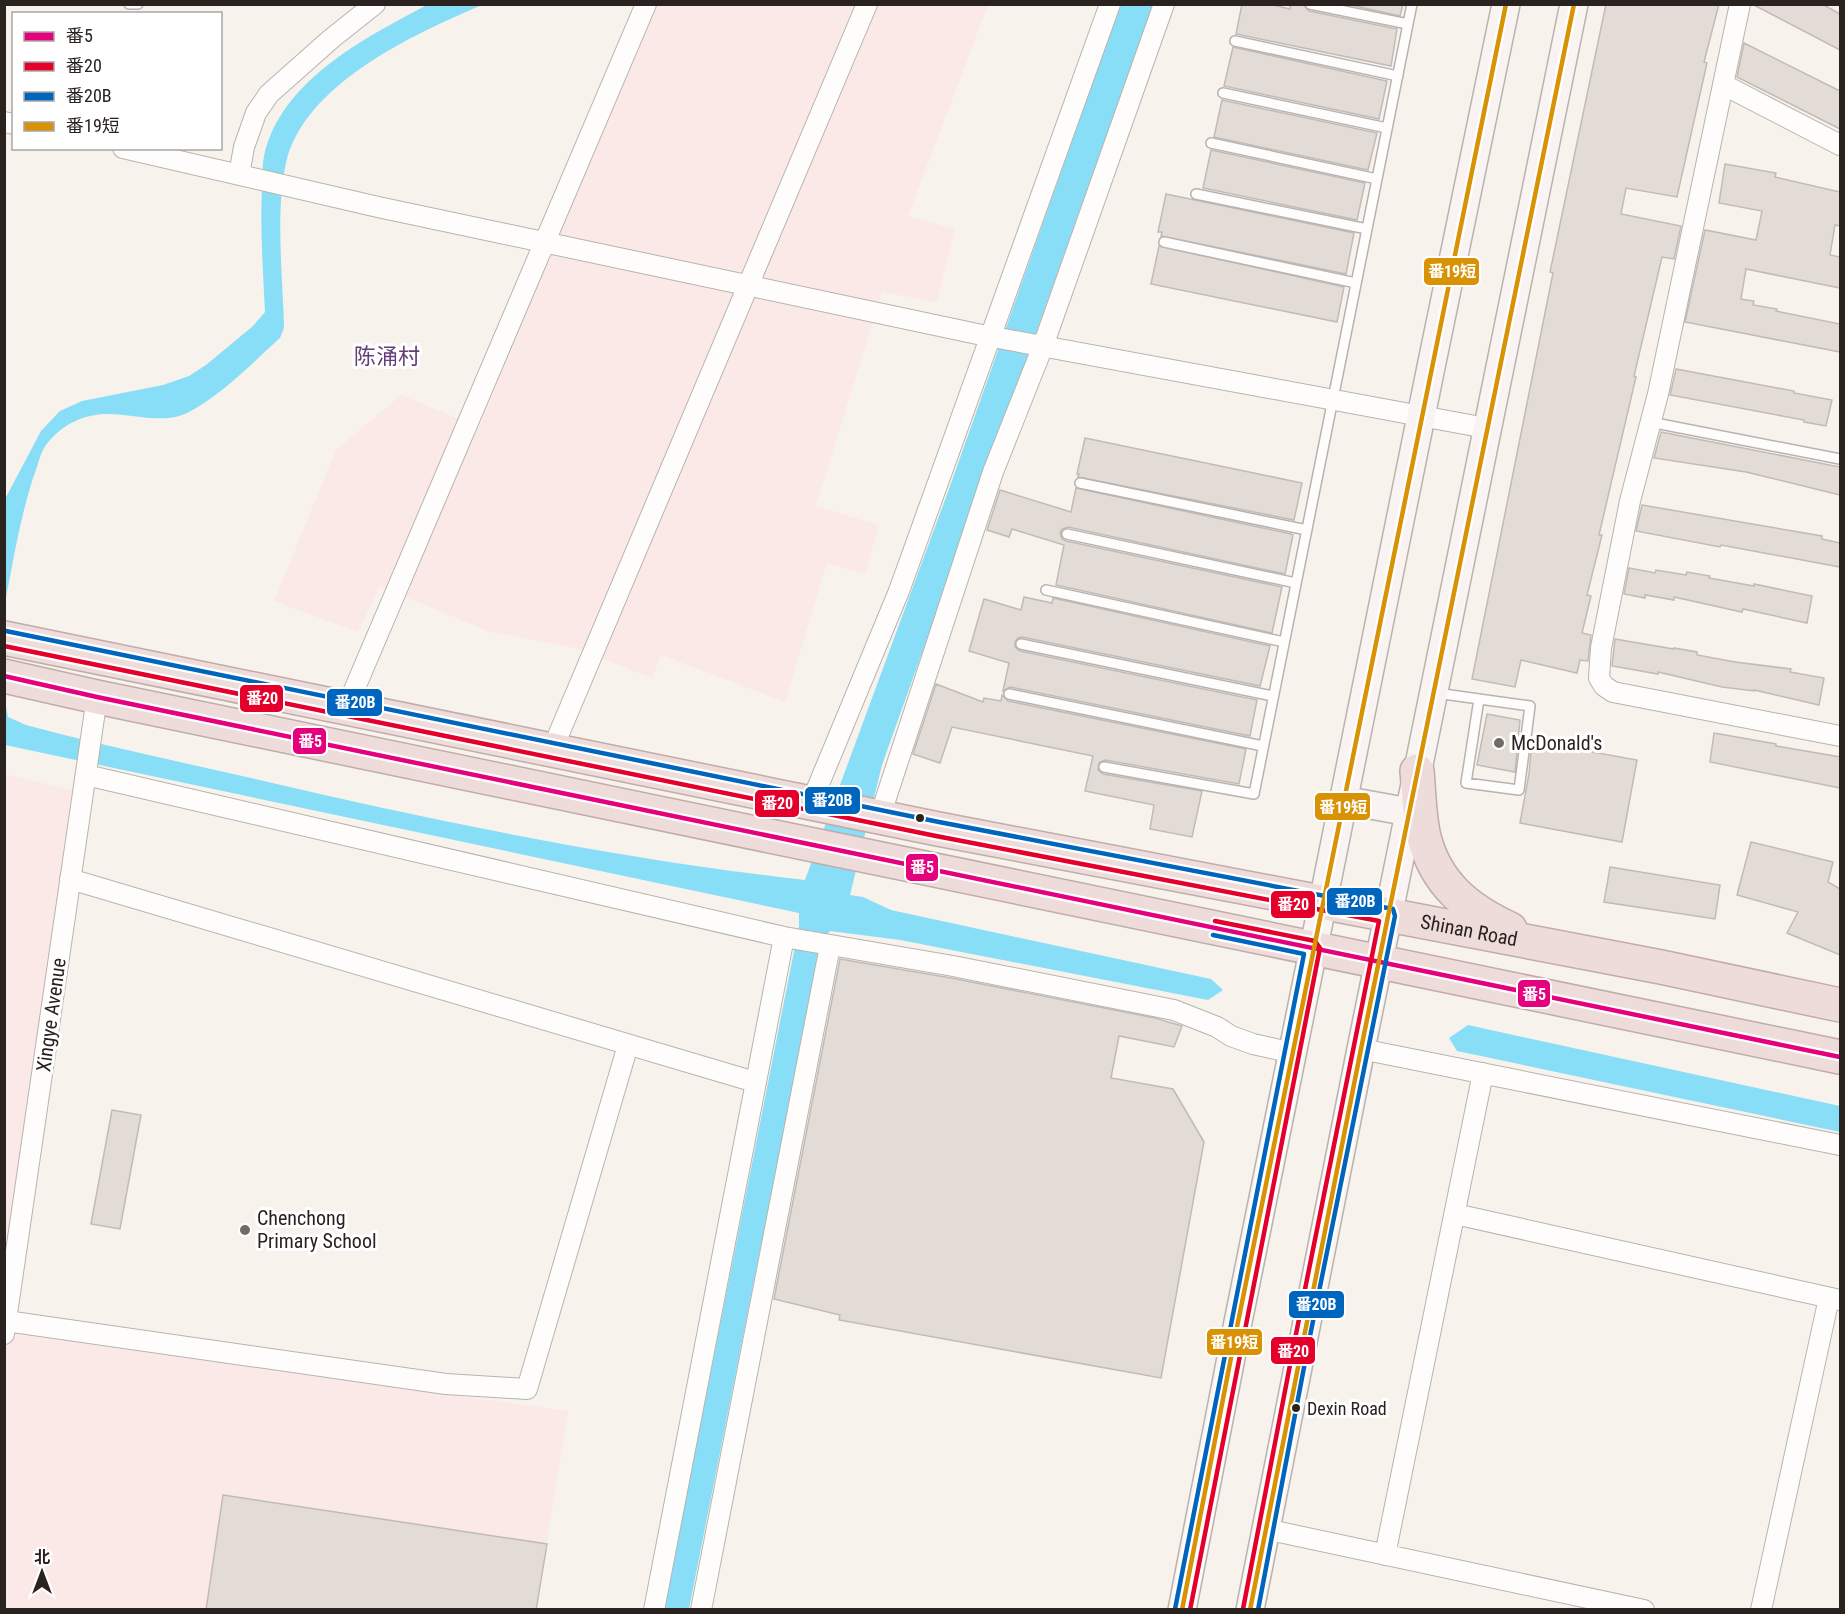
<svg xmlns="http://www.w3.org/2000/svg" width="1845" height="1614" viewBox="0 0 1845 1614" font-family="'Roboto Condensed','Noto Sans SC',sans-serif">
<rect width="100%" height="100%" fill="#f8f2ec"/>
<!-- industrial -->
<path fill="#fbe9e8" d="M 656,5 L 988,5 L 908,216 L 955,229 L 937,302 L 882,292 L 816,506 L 879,525 L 865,574 L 827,563 L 785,702 L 661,655 L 652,678 L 575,648 L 487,631 L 380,586 L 358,632 L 274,601 L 336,450 L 401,395 L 479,427 Z
M 5,774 L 72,790 L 5,1270 Z
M 5,1333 L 568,1411 L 536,1609 L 5,1610 Z"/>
<!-- water -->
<path fill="#89def7" d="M 427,5 L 482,5 C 414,34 304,84 286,163 C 275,213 283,277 284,328 L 280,338 C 251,364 222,395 187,413 C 162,425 132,413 105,414 C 80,415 58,427 44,448 C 39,457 37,469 33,478 C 20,519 13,561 5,603 L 5,499 L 41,431 L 60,411 L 82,401 L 163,385 L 189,376 L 206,365 L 253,326 L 265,312 C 263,271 260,229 262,188 C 263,178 262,166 264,156 C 281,80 365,38 427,5 Z
M 1120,5 L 1153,5 L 882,765 L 850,895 L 863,897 L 891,910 L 1211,979 L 1223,990 L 1208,1000 L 900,940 L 830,931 L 821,942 L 689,1609 L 664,1609 L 799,926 L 799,913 L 5,745 L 4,695 L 8,717 L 26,725 C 100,745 176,761 251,778 C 434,821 618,859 805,880 L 949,489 Z
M 1468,1025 L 1840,1106 L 1840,1132 L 1457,1051 L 1449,1038 Z"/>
<!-- building -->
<path fill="#e2dbd6" stroke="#c1bbb7" stroke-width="1.5" d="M 1242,4 L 1269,4 L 1290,9 L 1290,4 L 1303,4 L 1309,11 L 1397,29 L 1391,66 L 1236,34 Z
M 1346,4 L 1403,4 L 1400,16 Z
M 1606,4 L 1719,4 L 1704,62 L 1707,63 L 1677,197 L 1626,188 L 1621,214 L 1681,226 L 1674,259 L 1662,257 L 1634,376 L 1636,377 L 1599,535 L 1602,535 L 1587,595 L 1591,596 L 1582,633 L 1591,635 L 1588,661 L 1580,660 L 1577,673 L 1521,660 L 1515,687 L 1472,679 L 1553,273 L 1550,272 Z
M 1752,4 L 1822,4 L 1840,14 L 1840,50 Z
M 1744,43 L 1840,91 L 1840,129 L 1737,77 Z
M 1233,47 L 1387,81 L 1379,119 L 1224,86 Z
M 1222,100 L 1377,133 L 1368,170 L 1214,137 Z
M 1211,150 L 1365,183 L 1357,220 L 1203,188 Z
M 1725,164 L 1776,173 L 1775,177 L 1840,192 L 1840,226 L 1835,225 L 1830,255 L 1840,257 L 1840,288 L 1746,269 L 1741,299 L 1754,301 L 1753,305 L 1777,309 L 1776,311 L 1840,324 L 1840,352 L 1685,322 L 1705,230 L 1756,240 L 1762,211 L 1719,203 Z
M 1166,194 L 1354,233 L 1346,274 L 1161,236 L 1162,232 L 1158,232 Z
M 1159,246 L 1344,287 L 1337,322 L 1151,284 Z
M 1676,369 L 1794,391 L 1794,393 L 1832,400 L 1826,426 L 1804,422 L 1804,420 L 1670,395 Z
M 1661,432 L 1840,467 L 1840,495 L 1746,472 L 1654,458 Z
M 1085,438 L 1302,483 L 1294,520 L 1078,477 L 1079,474 L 1077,474 Z
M 1076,488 L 1291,534 L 1293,535 L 1285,574 L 1068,527 L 1062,529 L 1060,533 L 1062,539 L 1066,541 L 1282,587 L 1272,633 L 1056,585 L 1064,545 L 1012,529 L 1009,537 L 987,530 L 1000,490 L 1071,512 Z
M 1642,505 L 1822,536 L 1822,539 L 1840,543 L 1840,567 L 1721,545 L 1720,547 L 1636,531 Z
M 1629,568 L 1655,573 L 1656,570 L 1686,575 L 1687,572 L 1710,576 L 1709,578 L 1754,586 L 1754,584 L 1812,596 L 1807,623 L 1743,609 L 1742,612 L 1674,597 L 1674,600 L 1645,595 L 1645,598 L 1624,594 Z
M 1024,597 L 1052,603 L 1053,598 L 1270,646 L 1260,686 L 1022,637 L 1018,638 L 1015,642 L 1015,647 L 1020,651 L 1257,700 L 1250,736 L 1010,687 L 1003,691 L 1009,663 L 969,651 L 984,599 L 1021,610 Z
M 1615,639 L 1674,649 L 1674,648 L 1697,652 L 1697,655 L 1735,662 L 1791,669 L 1790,672 L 1824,678 L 1819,705 L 1754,690 L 1754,691 L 1722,687 L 1658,672 L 1658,674 L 1612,666 Z
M 936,684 L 983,702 L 984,698 L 1001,701 L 1002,695 L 1008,701 L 1246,749 L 1239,784 L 1105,760 L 1099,763 L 1098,770 L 1103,774 L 1202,791 L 1192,837 L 1150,829 L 1154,805 L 1085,791 L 1093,756 L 952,727 L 940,763 L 913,754 Z
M 1487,714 L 1520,720 L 1515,772 L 1477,765 Z
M 1714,733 L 1776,744 L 1776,746 L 1840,757 L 1840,788 L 1710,762 Z
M 1532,741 L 1637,760 L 1622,842 L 1520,823 L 1529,774 Z
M 1751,842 L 1833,862 L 1828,882 L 1840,889 L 1840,955 L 1787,933 L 1798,912 L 1737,895 Z
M 1610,867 L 1720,885 L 1715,919 L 1604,902 Z
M 840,959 L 951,978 L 1155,1018 L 1182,1026 L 1174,1047 L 1119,1036 L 1111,1078 L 1173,1089 L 1204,1142 L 1161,1378 L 839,1320 L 840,1315 L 774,1299 Z
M 112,1110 L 141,1115 L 120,1229 L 91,1224 Z
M 223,1495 L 547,1544 L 536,1610 L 206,1610 Z"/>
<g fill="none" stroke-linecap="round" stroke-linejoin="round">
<!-- lane casing -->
<g stroke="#b8b3ae" stroke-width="12">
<path id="lane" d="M 129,4 L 138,4
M 1310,4 L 1408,24
M 1235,41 L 1398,76
M 1223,93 L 1387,128
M 1211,143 L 1377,179
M 1196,194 L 1367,229
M 1164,242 L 1356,283
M 1650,422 L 1840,459
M 1080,483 L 1307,530
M 1067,534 L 1296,583
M 1046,590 L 1284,642
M 1021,644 L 1273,696
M 1436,693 L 1530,706 L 1519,790 L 1466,783 L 1479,699
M 1009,694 L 1263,746
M 1104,767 L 1254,794 L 1412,4"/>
</g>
<!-- street casing -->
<g stroke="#b8b3ae" stroke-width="22">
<path id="street" d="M 1740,4 L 1658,394 L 1630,501 L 1601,648 L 1599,678 L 1604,686 L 1613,692 L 1840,736
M 1724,85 L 1840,145
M 4,122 L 14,124
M 123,148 L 378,207 L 982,335 L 1486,428
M 239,175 L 244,147 L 256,113 L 269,94 L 331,39 L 375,4
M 346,709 L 646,4
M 552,750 L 867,4
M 86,775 L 784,937 L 953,966 L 1174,1010 L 1217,1027 L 1231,1036 L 1253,1044 L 1293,1053
M 811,803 L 899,591 L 1110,4
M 880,816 L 993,472 L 1043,346 L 1164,4
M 70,879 L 755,1082
M 1361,1049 L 1840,1145
M 1455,1214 L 1840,1300
M 6,1321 L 446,1384 L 527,1389 L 628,1045
M 4,1334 L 97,697
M 1265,1529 L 1644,1610
M 1385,1555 L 1483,1073
M 654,1610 L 784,937
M 701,1610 L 830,946
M 1761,1610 L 1829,1298"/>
</g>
<!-- secondary casing -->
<g stroke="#b8b3ae" stroke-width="30">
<path id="secondary" d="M 1343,800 L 1409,812
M 1182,1610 L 1237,1327 L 1431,367 L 1506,4
M 1250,1610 L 1361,1049 L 1574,4"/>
</g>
<!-- highway casing -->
<g stroke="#c0aca9" stroke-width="36">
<g id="highway">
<path id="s1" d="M 4,638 L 938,829 L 1661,967 L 1840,1005"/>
<path d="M 4,676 L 97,697 L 1840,1057"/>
<path d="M 1417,771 C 1419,792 1419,816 1424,837 C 1436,884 1467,909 1510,929"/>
</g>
</g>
<!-- lane -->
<use href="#lane" stroke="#fefdfc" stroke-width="9"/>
<!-- street -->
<use href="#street" stroke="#fefdfc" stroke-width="20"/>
<!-- secondary -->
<use href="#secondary" stroke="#f9f3f2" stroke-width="27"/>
<!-- highway -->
<use href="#highway" stroke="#eedcdb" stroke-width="33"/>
<!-- bus-1 casing -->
<g stroke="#fff" stroke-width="9">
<path id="bus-1" d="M 4,676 L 97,697 L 1840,1057"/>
</g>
<!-- bus-2 casing -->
<g stroke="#fff" stroke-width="9">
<path id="bus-2" d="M 4,646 L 936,836 L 1379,921 L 1295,1339 L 1243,1609
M 1190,1610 L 1320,948 L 1315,941 L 1215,921"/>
</g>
<!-- bus-3 casing -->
<g stroke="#fff" stroke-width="9">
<path id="bus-3" d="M 6,631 L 939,822 L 1393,909 L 1395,916 L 1309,1341 L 1258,1610
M 1175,1609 L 1304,954 L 1213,935"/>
</g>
<!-- bus-4 casing -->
<g stroke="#fff" stroke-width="9">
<path id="bus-4" d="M 1182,1610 L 1237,1327 L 1506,4
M 1250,1610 L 1361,1049 L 1574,4"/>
</g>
<!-- bus-1 -->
<use href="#bus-1" stroke="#e5007d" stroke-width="4.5"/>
<!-- bus-2 -->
<use href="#bus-2" stroke="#e4002b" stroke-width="4.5"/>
<!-- bus-3 -->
<use href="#bus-3" stroke="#0065bd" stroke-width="4.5"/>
<!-- bus-4 -->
<use href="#bus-4" stroke="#d89204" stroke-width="4.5"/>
</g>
<!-- markers -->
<g fill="#716b66" stroke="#fff" stroke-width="2">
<circle cx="1499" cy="743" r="6"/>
<circle cx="245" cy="1230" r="6"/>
</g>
<g fill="#29221e" stroke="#fff" stroke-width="2">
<circle cx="920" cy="818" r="5"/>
<circle cx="1296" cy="1408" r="5"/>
</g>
<g text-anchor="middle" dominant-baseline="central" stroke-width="6" stroke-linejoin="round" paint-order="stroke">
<!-- bus labels -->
<g font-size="18" fill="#29221e" stroke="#fff" text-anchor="start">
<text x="1307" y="1408">Dexin Road</text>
</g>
<!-- poi labels -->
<g font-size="20" fill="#29221e" stroke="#fff" text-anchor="start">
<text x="1511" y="743">McDonald's</text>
<text x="257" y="1218">Chenchong<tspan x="257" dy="23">Primary School</tspan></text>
</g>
<!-- street labels -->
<g font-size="20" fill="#29221e" stroke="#fff">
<text stroke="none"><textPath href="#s1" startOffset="1494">Shinan Road</textPath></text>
<text transform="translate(51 1015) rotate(-82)">Xingye Avenue</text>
</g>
<!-- quarter labels -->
<g font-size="22" fill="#643e76" stroke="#fff">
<text x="387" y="356">陈涌村</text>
</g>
</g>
<g stroke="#fff" stroke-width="2">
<rect x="1423" y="257" width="57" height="29" rx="6" fill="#d89204"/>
<rect x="239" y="684" width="45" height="29" rx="6" fill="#e4002b"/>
<rect x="326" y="688" width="57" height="29" rx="6" fill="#0065bd"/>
<rect x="292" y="727" width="35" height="28" rx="6" fill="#e5007d"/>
<rect x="804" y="786" width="57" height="29" rx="6" fill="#0065bd"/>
<rect x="754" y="789" width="46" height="29" rx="6" fill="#e4002b"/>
<rect x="1314" y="792" width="57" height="29" rx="6" fill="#d89204"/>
<rect x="905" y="853" width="34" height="29" rx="6" fill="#e5007d"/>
<rect x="1326" y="887" width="57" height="29" rx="6" fill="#0065bd"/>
<rect x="1270" y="890" width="46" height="29" rx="6" fill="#e4002b"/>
<rect x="1517" y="979" width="34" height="29" rx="6" fill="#e5007d"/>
<rect x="1288" y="1290" width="57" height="29" rx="6" fill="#0065bd"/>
<rect x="1206" y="1328" width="57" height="28" rx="6" fill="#d89204"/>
<rect x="1270" y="1336" width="46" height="29" rx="6" fill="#e4002b"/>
</g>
<g font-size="16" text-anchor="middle" font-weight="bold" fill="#fff">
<text x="1452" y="277">番19短</text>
<text x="262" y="704">番20</text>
<text x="355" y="708">番20B</text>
<text x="310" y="747">番5</text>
<text x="832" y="806">番20B</text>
<text x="777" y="809">番20</text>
<text x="1343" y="813">番19短</text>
<text x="922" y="873">番5</text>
<text x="1355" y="907">番20B</text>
<text x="1293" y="910">番20</text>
<text x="1534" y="1000">番5</text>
<text x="1316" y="1310">番20B</text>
<text x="1234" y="1348">番19短</text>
<text x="1293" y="1357">番20</text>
</g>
<!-- border -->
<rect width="1845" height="1614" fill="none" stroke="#29221e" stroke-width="12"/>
<!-- legend -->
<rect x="12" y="12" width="210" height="138" fill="#ffffff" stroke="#a9a7a5" stroke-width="1.5"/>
<rect x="24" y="32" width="30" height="9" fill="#e5007d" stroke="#a9a7a5" stroke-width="1.5"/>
<text x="66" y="42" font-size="18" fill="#29221e">番5</text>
<rect x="24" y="62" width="30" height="9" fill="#e4002b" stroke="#a9a7a5" stroke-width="1.5"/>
<text x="66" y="72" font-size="18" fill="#29221e">番20</text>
<rect x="24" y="92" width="30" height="9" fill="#0065bd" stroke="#a9a7a5" stroke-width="1.5"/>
<text x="66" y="102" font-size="18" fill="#29221e">番20B</text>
<rect x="24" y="122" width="30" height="9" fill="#d89204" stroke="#a9a7a5" stroke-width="1.5"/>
<text x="66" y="132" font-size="18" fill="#29221e">番19短</text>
<!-- north arrow -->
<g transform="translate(42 1572)" stroke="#ffffff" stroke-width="4.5" paint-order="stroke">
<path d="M0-4.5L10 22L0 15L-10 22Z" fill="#29221e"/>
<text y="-9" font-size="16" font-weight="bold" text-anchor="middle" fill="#29221e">北</text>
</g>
</svg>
